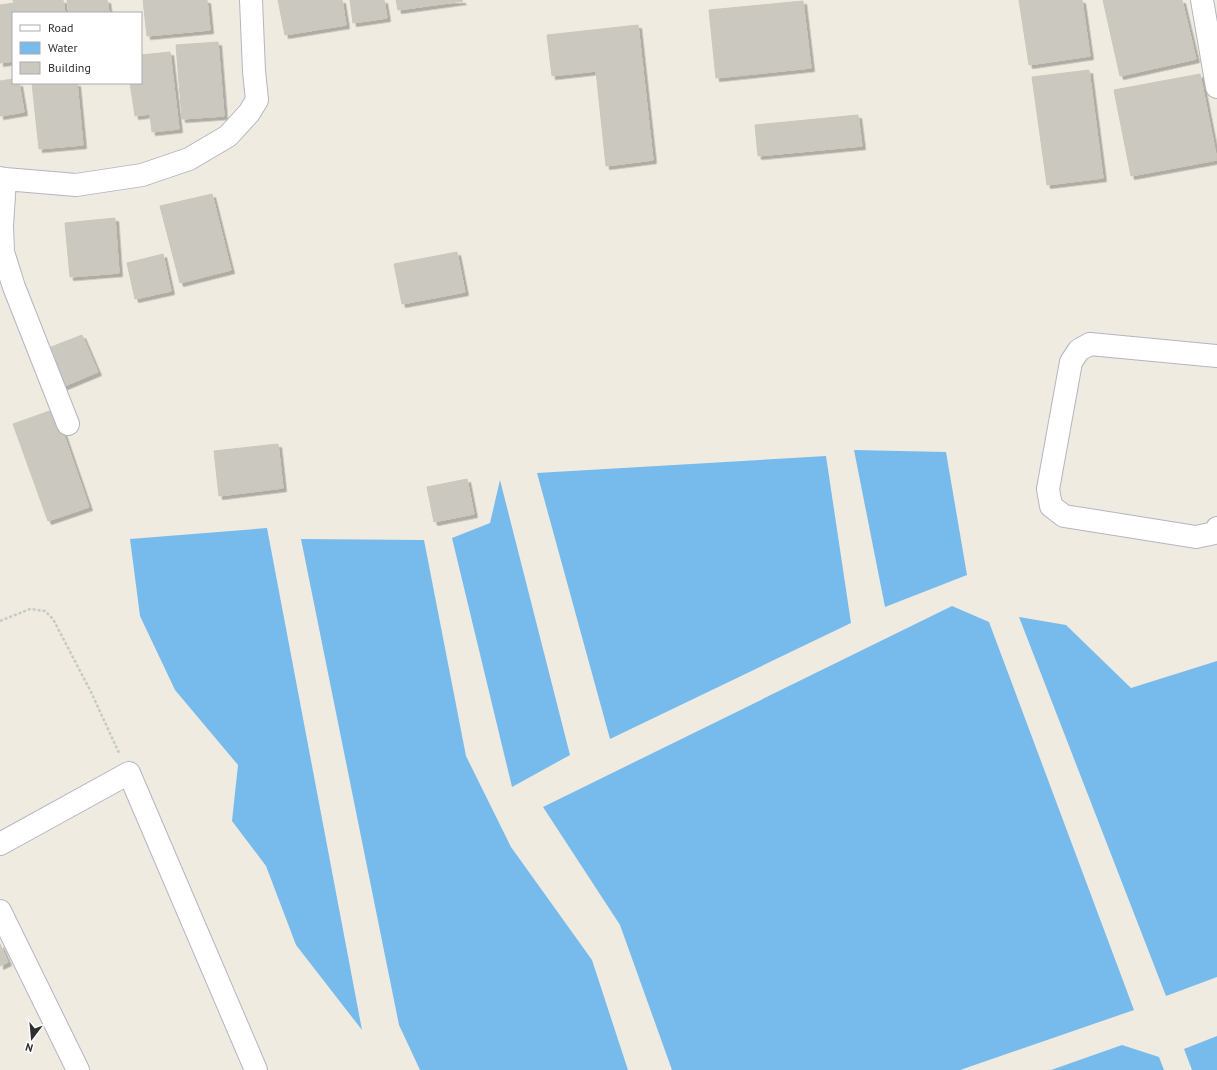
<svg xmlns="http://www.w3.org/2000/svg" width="1217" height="1070" viewBox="0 0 1217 1070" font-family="'PT Sans',sans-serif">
<defs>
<filter id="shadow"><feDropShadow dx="3.5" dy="3.5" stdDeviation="0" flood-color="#0004"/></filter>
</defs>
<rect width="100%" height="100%" fill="#efebe1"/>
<!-- water -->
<path fill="#77bbed" d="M 854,450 L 946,452 L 967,575 L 885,607 Z
M 826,456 L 851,623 L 610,739 L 537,473 Z
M 500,480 L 570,755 L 512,787 L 452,538 L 490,523 Z
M 267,528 L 362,1030 L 296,945 L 266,866 L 232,821 L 238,765 L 175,690 L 140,616 L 130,539 Z
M 301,539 L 424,540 L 466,756 L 511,847 L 592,960 L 628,1070 L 420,1070 L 399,1025 Z
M 952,606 L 989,622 L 1134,1010 L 960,1070 L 672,1070 L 620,925 L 543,807 Z
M 1019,617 L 1066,625 L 1131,688 L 1217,661 L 1217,977 L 1166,996 Z
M 1217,1036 L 1217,1070 L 1192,1070 L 1184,1049 Z
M 1122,1045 L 1159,1057 L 1164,1070 L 1051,1070 Z"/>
<!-- building -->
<path fill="#cbc9bf" stroke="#cbc7ba" filter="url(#shadow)" d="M 13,0 L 63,0 L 65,13 L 13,13 L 13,61 L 0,63 L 0,5 L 14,3 Z
M 67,0 L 107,0 L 109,13 L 69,13 Z
M 143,0 L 207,0 L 210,30 L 147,36 Z
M 278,0 L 342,0 L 346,25 L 285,35 Z
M 350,0 L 384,0 L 387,18 L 353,23 Z
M 396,0 L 462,0 L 463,1 L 398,10 Z
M 1019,0 L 1082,0 L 1090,56 L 1029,65 Z
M 1103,0 L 1182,0 L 1196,59 L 1120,76 Z
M 803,1 L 811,68 L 716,78 L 709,10 Z
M 638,25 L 653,160 L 606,166 L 596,71 L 552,76 L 547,35 Z
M 218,42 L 224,116 L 182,119 L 176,45 Z
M 170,52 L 179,129 L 152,132 L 150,114 L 135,116 L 130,83 L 141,83 L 141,55 Z
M 1089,70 L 1103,178 L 1047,185 L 1032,77 Z
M 1200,74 L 1217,160 L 1131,176 L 1114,90 Z
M 13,79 L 13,83 L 19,83 L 24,112 L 0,116 L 0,81 Z
M 32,83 L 77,83 L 83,145 L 39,149 Z
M 858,115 L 862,146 L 758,156 L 755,125 Z
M 212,194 L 231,270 L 180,283 L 160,206 Z
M 115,218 L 119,273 L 70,277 L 65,223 Z
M 457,252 L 465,292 L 402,304 L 394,264 Z
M 163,254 L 171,291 L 135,299 L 127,263 Z
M 82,335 L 98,372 L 62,387 L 46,349 Z
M 55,409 L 89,507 L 48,521 L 13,424 Z
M 278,444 L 283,488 L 219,496 L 214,451 Z
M 467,479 L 474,514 L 434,522 L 427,487 Z
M 0,944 L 8,962 L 0,966 Z"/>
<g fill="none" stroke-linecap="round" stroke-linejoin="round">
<!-- minor casing -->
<g stroke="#b4b5c1" stroke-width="24">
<path id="minor" d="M 1202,0 L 1217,87
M 0,178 L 5,179 L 76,185 L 142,175 L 189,159 L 228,136 L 249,113 L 257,100 L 254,71 L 251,0
M 5,179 L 2,226 L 3,252 L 14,287 L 68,424
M 1217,356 L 1090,344 L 1079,350 L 1071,362 L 1048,489 L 1051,506 L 1064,516 L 1196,537 L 1215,533 L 1217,528
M 0,844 L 129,773 L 256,1070
M 0,911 L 78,1070"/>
</g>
<!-- path -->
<path stroke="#c9c9c9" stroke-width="2.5" stroke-dasharray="3 2" stroke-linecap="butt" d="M 0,621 L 30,609 L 45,611 L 53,619 L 91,692 L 119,753"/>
<!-- minor -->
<use href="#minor" stroke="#fff" stroke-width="22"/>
</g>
<!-- legend -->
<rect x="12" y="12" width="130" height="72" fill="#ffffff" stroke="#ababab"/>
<rect x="20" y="25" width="20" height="6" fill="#ffffff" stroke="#ababab"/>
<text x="48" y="32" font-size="12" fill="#2e2e2e">Road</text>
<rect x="20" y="42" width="20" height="12" fill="#77bbed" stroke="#ababab"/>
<text x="48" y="52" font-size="12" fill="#2e2e2e">Water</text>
<rect x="20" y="62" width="20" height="12" fill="#cbc9bf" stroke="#ababab"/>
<text x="48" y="72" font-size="12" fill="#2e2e2e">Building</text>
<!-- north arrow -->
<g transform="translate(32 1038) rotate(196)" stroke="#ffffff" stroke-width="3" paint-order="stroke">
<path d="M0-3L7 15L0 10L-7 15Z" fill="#2e2e2e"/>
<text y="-6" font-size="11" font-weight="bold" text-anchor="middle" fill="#2e2e2e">N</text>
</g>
</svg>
